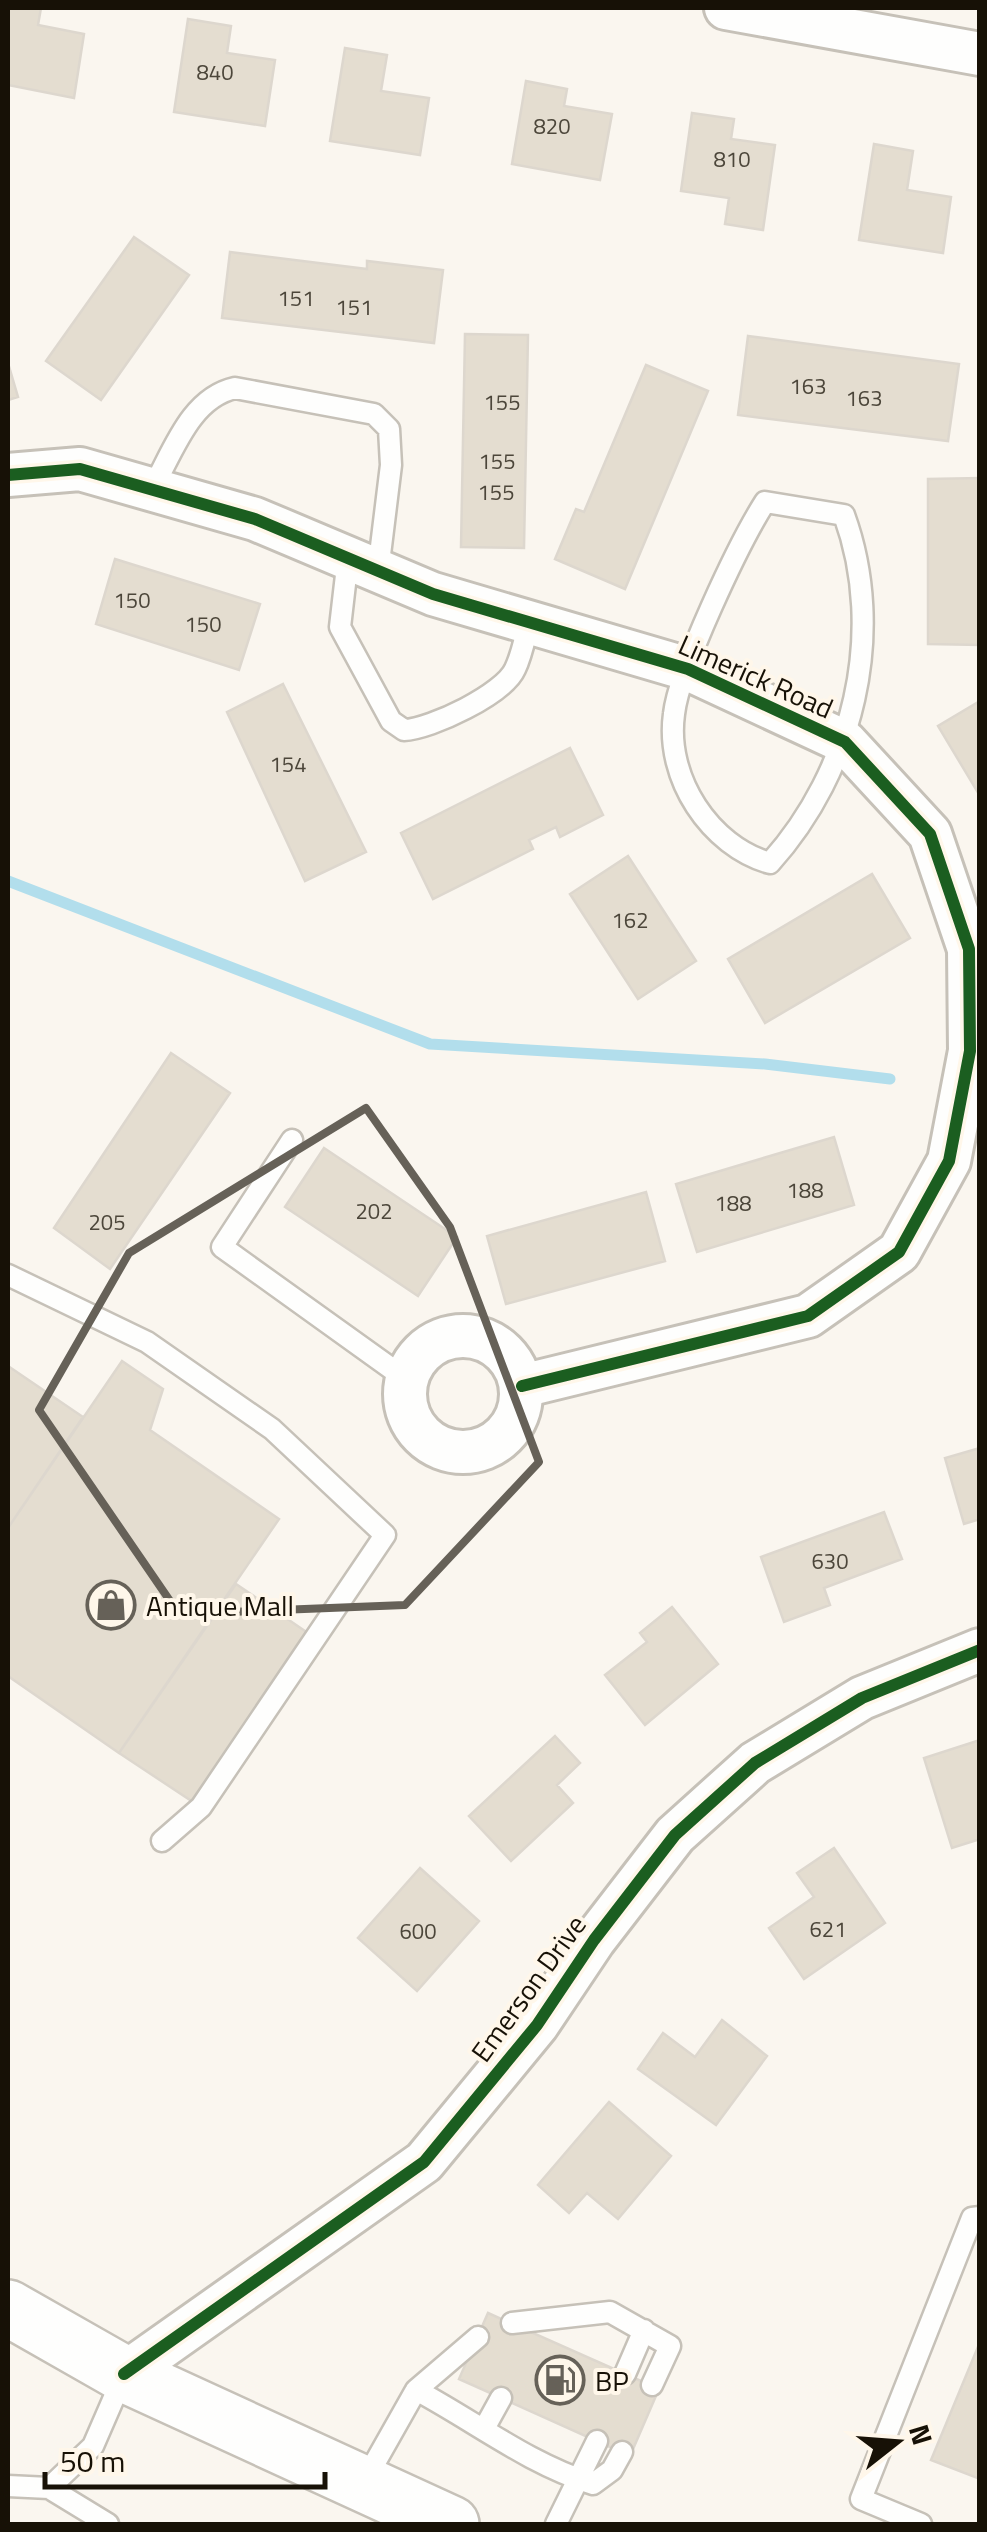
<svg xmlns="http://www.w3.org/2000/svg" width="987" height="2532" viewBox="0 0 987 2532" font-family="'Titillium Web',sans-serif">
<rect width="100%" height="100%" fill="#faf6ef"/>
<g fill="none" stroke-linecap="round" stroke-linejoin="round">
<!-- stream -->
<path stroke="#b2deec" stroke-width="11" d="M 8,881 L 430,1044 L 765,1064 L 890,1079"/>
</g>
<!-- building -->
<path fill="#e4ddd0" stroke="#ddd7ce" stroke-width="2.5" d="M 8,8 L 41,8 L 38,25 L 84,34 L 74,98 L 8,85 Z
M 188,19 L 231,26 L 227,53 L 275,60 L 265,126 L 174,112 Z
M 345,48 L 387,55 L 381,91 L 429,98 L 420,155 L 330,141 Z
M 526,81 L 567,89 L 564,106 L 612,114 L 600,180 L 512,164 Z
M 692,113 L 734,119 L 731,139 L 775,145 L 763,230 L 725,224 L 729,198 L 681,191 Z
M 874,144 L 913,151 L 907,190 L 951,197 L 943,253 L 859,240 Z
M 134,237 L 189,275 L 101,400 L 46,361 Z
M 230,252 L 367,269 L 367,261 L 443,270 L 434,343 L 222,318 Z
M 465,334 L 528,335 L 524,548 L 461,547 Z
M 748,336 L 959,364 L 948,441 L 738,415 Z
M 8,363 L 18,397 L 8,400 Z
M 646,365 L 708,391 L 625,589 L 555,559 L 576,509 L 584,512 Z
M 980,478 L 980,645 L 928,644 L 928,479 Z
M 115,559 L 260,604 L 239,670 L 96,624 Z
M 283,684 L 366,852 L 305,881 L 227,712 Z
M 980,701 L 980,796 L 938,726 Z
M 570,748 L 603,815 L 560,837 L 556,827 L 529,840 L 533,849 L 433,899 L 401,833 Z
M 628,856 L 696,961 L 638,999 L 570,894 Z
M 872,874 L 910,938 L 765,1023 L 728,959 Z
M 171,1053 L 230,1093 L 110,1269 L 54,1228 Z
M 834,1137 L 854,1205 L 697,1252 L 676,1184 Z
M 324,1148 L 457,1237 L 418,1296 L 285,1207 Z
M 646,1192 L 665,1261 L 506,1304 L 487,1236 Z
M 122,1361 L 163,1389 L 150,1430 L 279,1519 L 119,1753 L 8,1676 L 8,1528 Z
M 8,1366 L 83,1417 L 8,1528 Z
M 980,1448 L 980,1519 L 964,1524 L 945,1458 Z
M 884,1512 L 902,1559 L 824,1588 L 830,1605 L 784,1622 L 761,1557 Z
M 236,1584 L 308,1633 L 193,1802 L 119,1753 Z
M 672,1607 L 718,1664 L 645,1725 L 605,1675 L 647,1642 L 640,1633 Z
M 555,1736 L 580,1763 L 557,1785 L 573,1803 L 511,1861 L 469,1816 Z
M 980,1740 L 980,1839 L 952,1848 L 924,1758 Z
M 834,1848 L 885,1923 L 804,1979 L 769,1928 L 814,1897 L 797,1873 Z
M 420,1868 L 479,1921 L 417,1991 L 358,1938 Z
M 722,2020 L 767,2056 L 716,2125 L 638,2069 L 663,2033 L 695,2057 Z
M 609,2102 L 671,2156 L 618,2219 L 587,2193 L 569,2213 L 538,2185 Z
M 488,2313 L 659,2389 L 630,2456 L 459,2379 Z
M 980,2342 L 980,2479 L 931,2460 Z"/>
<g fill="none" stroke-linecap="round" stroke-linejoin="round">
<!-- service casing -->
<g stroke="#c6c1b8" stroke-width="25">
<path id="service" d="M 152,489 C 173,452 190,398 235,388 L 374,414 L 389,429 L 391,465 L 378,571
M 765,502 L 844,515 C 887,633 853,771 770,863 C 710,846 665,778 674,714 C 679,669 739,543 765,502 Z
M 348,558 L 340,627 L 391,721 L 404,730 C 431,729 504,694 515,669 C 522,655 525,637 529,622
M 292,1140 L 222,1247 L 406,1379
M 8,1275 L 147,1342 L 272,1429 L 385,1535 L 201,1807 L 162,1841
M 512,2323 L 610,2312 L 670,2346 L 652,2385
M 625,2374 L 644,2330
M 416,2390 L 478,2337
M 485,2427 L 501,2398
M 364,2482 L 416,2390 C 476,2422 527,2463 593,2484 L 612,2470 L 622,2452
M 8,2486 L 49,2488 L 93,2446 L 123,2377
M 49,2488 L 108,2524
M 556,2524 L 597,2441
M 921,2524 L 861,2499 L 972,2218 L 980,2217"/>
</g>
<!-- minor casing -->
<g stroke="#c6c1b8" stroke-width="48">
<path id="minor" d="M 726,8 L 980,54
M 8,475 L 80,469 L 255,519 L 433,594 L 688,669 L 845,742 L 930,834 L 969,949 L 970,1051 L 949,1161 L 899,1252 L 808,1316 L 522,1386
M405 1394a58 58 0 1 1 116 0a58 58 0 1 1-116 0Z
M 124,2374 L 424,2162 L 537,2025 L 594,1940 L 675,1835 L 755,1763 L 862,1698 L 980,1650"/>
</g>
<!-- primary casing -->
<g stroke="#c6c1b8" stroke-width="60">
<path id="primary" d="M 8,2308 L 124,2374 L 451,2524"/>
</g>
<!-- service -->
<use href="#service" stroke="#fefefd" stroke-width="20"/>
<!-- minor -->
<use href="#minor" stroke="#fefefd" stroke-width="42"/>
<!-- primary -->
<use href="#primary" stroke="#fefefd" stroke-width="55"/>
<!-- cycleway casing -->
<g stroke="#fff7ea" stroke-width="19">
<path id="cycleway" d="M 8,475 L 80,469 L 255,519 L 433,594 L 688,669 L 845,742 L 930,834 L 969,949 L 970,1051 L 949,1161 L 899,1252 L 808,1316 L 522,1386
M 124,2374 L 424,2162 L 537,2025 L 594,1940 L 675,1835 L 755,1763 L 862,1698 L 980,1650"/>
</g>
<!-- cycleway -->
<use href="#cycleway" stroke="#1b5e20" stroke-width="12"/>
</g>
<!-- marked area -->
<path fill="none" stroke="#666158" stroke-width="8" stroke-linejoin="round" d="M 366,1108 L 450,1227 L 539,1462 L 405,1605 L 179,1614 L 39,1410 L 129,1253 Z"/>
<!-- icons -->
<defs>
<g id="shop-ring" transform="scale(2.5)"><circle r="9.5" fill="#fff7ea" stroke="#666158" stroke-width="1.5"/><path d="M-5-2.5h2.3a2.7 3.5 0 0 1 5.4 0H5L5.5 6h-11ZM-1.5-2.5h3a1.5 2.3 0 0 0-3 0Z" fill="#666158"/></g>
<g id="fuel-ring" transform="scale(2.5)"><circle r="9.5" fill="#fff7ea" stroke="#666158" stroke-width="1.5"/><path d="M-5.5-6h7V0h2V4h1.3V-2.5L3-4.5l.8-.8L6-3V5H2.5V1h-1V6h-7ZM-4.2-4.7v3.2H.2V-4.7Z" fill="#666158"/></g>
</defs>
<g fill-rule="evenodd">
<use href="#shop-ring" x="111" y="1605"/>
<use href="#fuel-ring" x="560" y="2380"/>
</g>
<g text-anchor="middle" dominant-baseline="central" stroke-width="8" stroke-linejoin="round" paint-order="stroke">
<!-- number labels -->
<g font-size="22" fill="#4c463a">
<text x="215" y="72">840</text>
<text x="552" y="126">820</text>
<text x="732" y="159">810</text>
<text x="296" y="298">151</text>
<text x="354" y="307">151</text>
<text x="808" y="386">163</text>
<text x="864" y="398">163</text>
<text x="502" y="402">155</text>
<text x="497" y="461">155</text>
<text x="496" y="492">155</text>
<text x="132" y="600">150</text>
<text x="203" y="624">150</text>
<text x="288" y="764">154</text>
<text x="630" y="920">162</text>
<text x="805" y="1190">188</text>
<text x="733" y="1203">188</text>
<text x="374" y="1211">202</text>
<text x="107" y="1222">205</text>
<text x="830" y="1561">630</text>
<text x="828" y="1929">621</text>
<text x="418" y="1931">600</text>
</g>
<!-- street labels -->
<g font-size="28" fill="#171106" stroke="#fff7ea">
<text transform="translate(756 676) rotate(24)">Limerick Road</text>
<text transform="translate(528 1988) rotate(-54)">Emerson Drive</text>
</g>
<!-- poi labels -->
<g font-size="28" fill="#171106" stroke="#fff7ea" text-anchor="start">
<text x="146" y="1605">Antique Mall</text>
<text x="595" y="2380">BP</text>
</g>
</g>
<!-- border -->
<rect width="987" height="2532" fill="none" stroke="#171106" stroke-width="20"/>
<!-- north arrow -->
<g transform="translate(897 2442) rotate(73)" stroke="#fff7ea" stroke-width="8" paint-order="stroke">
<path d="M0-8L18 38L0 25L-18 38Z" fill="#171106"/>
<text y="-15" font-size="28" font-weight="bold" text-anchor="middle" fill="#171106">N</text>
</g>
<!-- scale -->
<path d="M45 2472v15h280v-15" fill="none" stroke="#171106" stroke-width="5"/>
<text x="60" y="2472" font-size="30" fill="#171106" stroke="#fff7ea" stroke-width="8" paint-order="stroke">50 m</text>
</svg>
